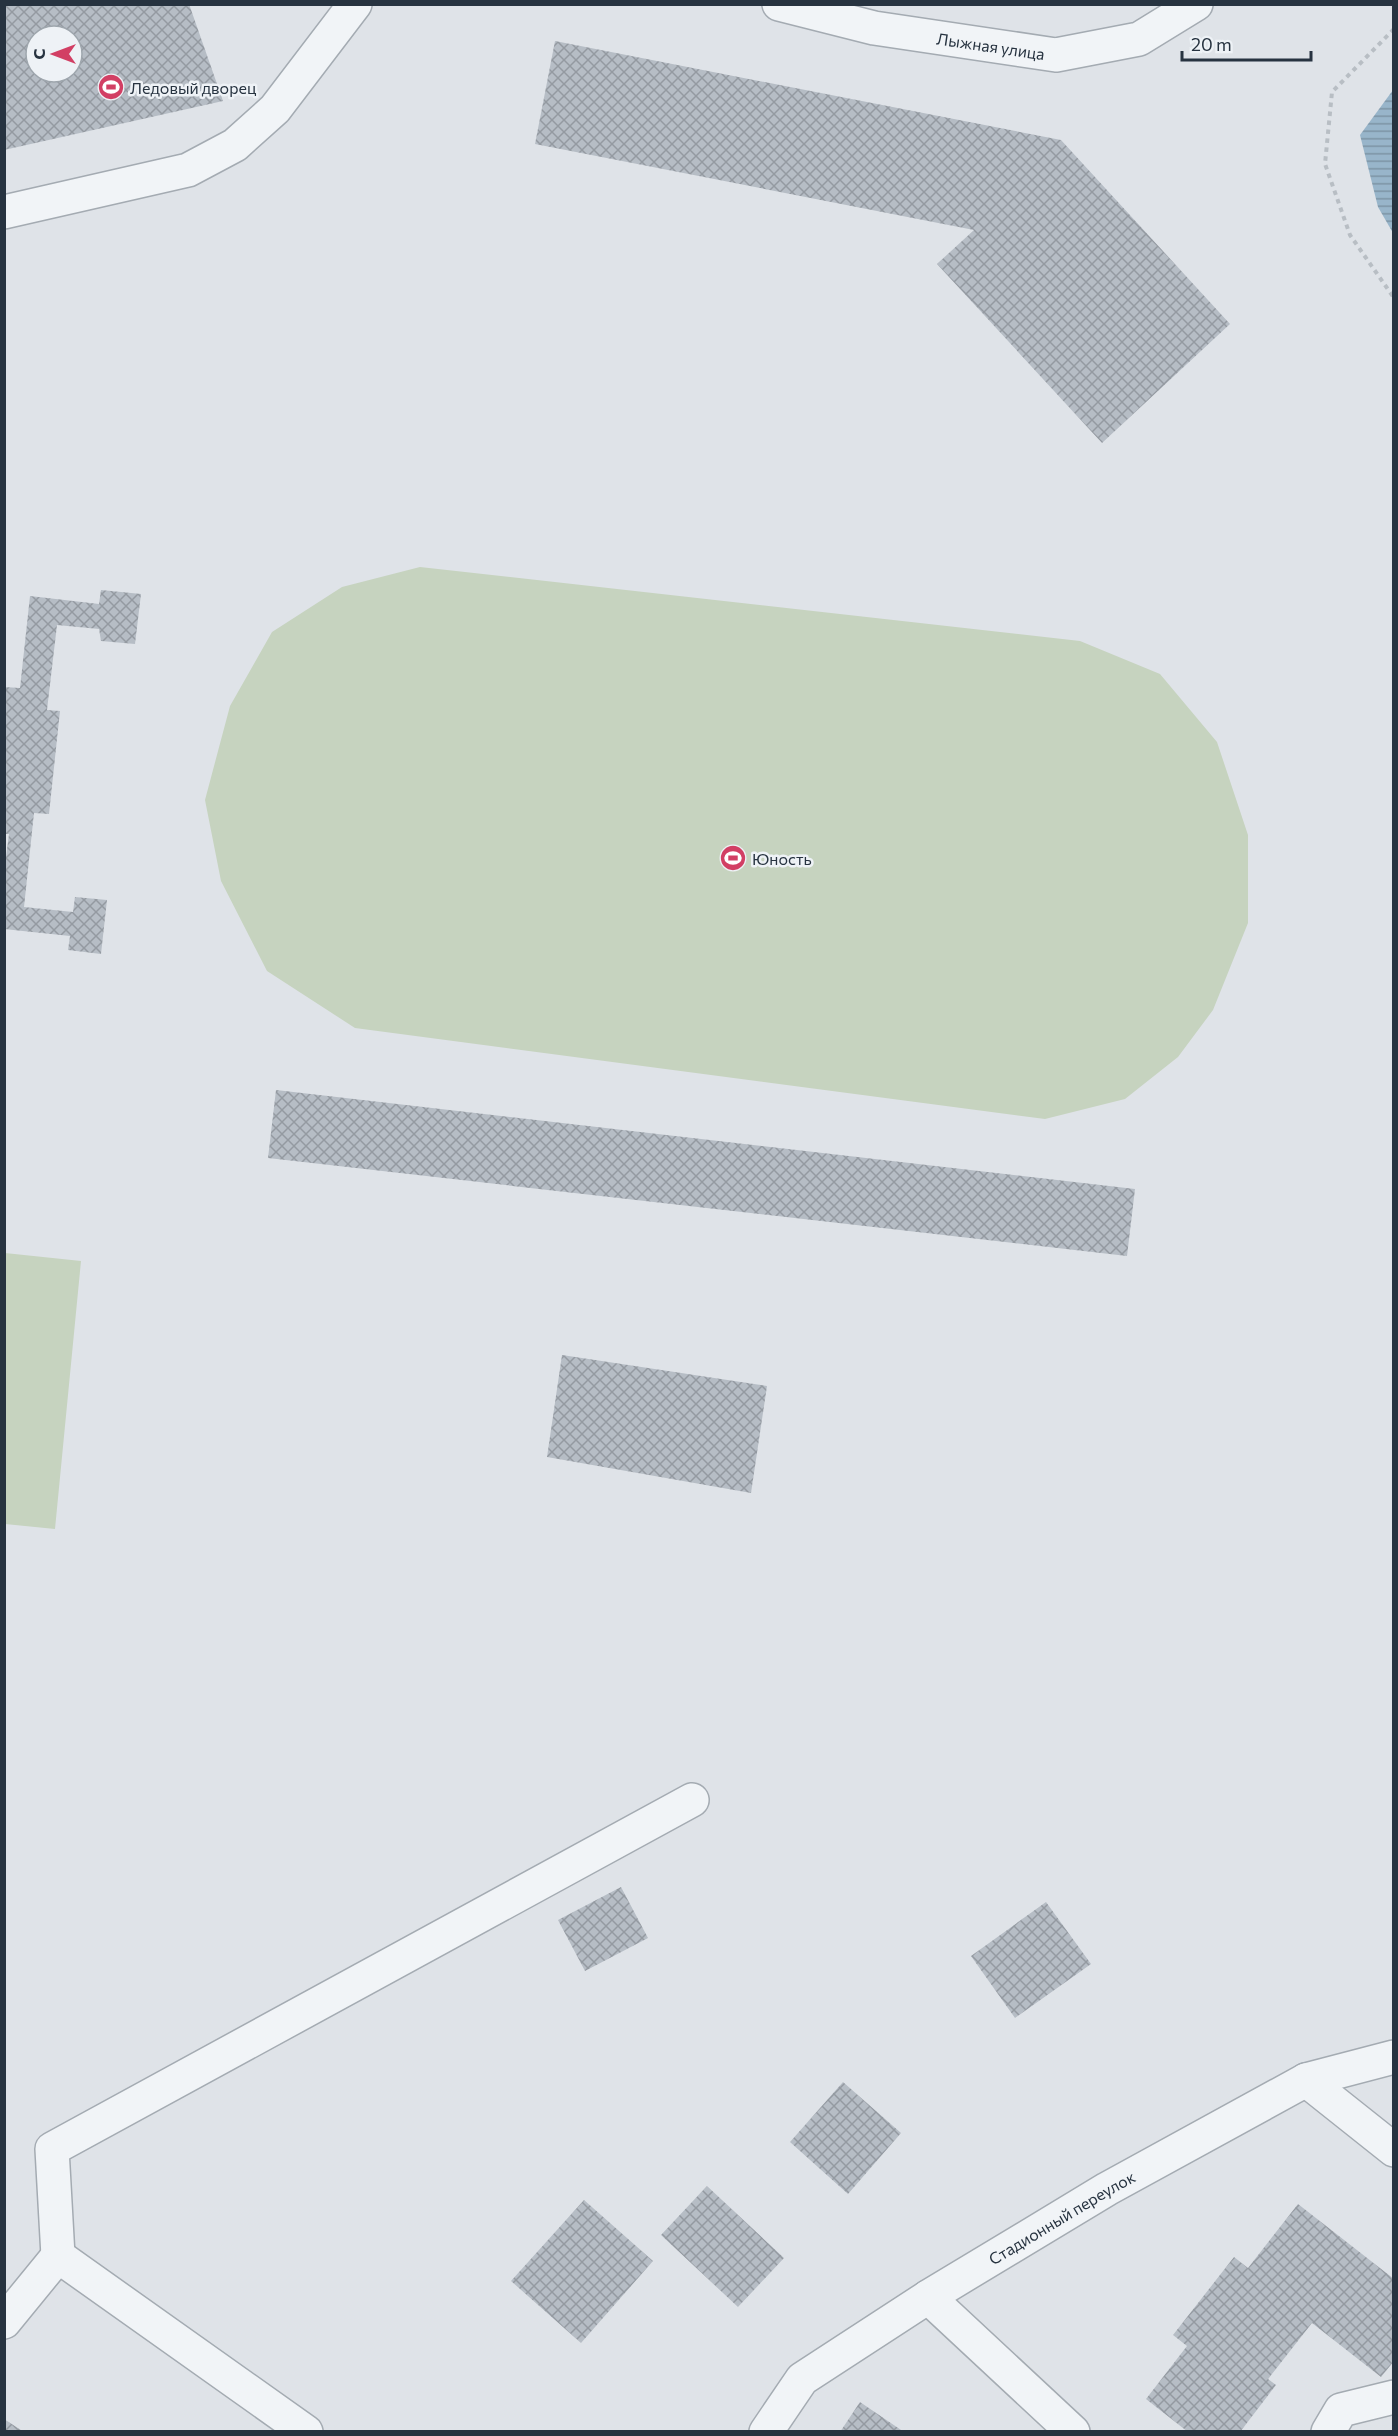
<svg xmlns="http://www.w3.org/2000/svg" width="1398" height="2436" viewBox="0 0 1398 2436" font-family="Commissioner,sans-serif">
<defs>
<pattern id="water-rules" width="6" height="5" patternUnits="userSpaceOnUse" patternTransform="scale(1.5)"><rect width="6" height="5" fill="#98b5ca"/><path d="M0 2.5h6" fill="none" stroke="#7c94a5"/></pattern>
<pattern id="building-cross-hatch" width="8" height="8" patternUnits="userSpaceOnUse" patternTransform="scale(1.5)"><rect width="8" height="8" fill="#b6bdc5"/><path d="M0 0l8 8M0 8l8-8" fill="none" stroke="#949aa1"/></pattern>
</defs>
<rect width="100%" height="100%" fill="#dfe3e8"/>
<!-- pitch -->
<path fill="#c6d3bf" d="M 420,567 L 1080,641 L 1160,674 L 1217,742 L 1248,835 L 1248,923 L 1213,1010 L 1178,1057 L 1125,1099 L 1045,1119 L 355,1028 L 267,971 L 221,881 L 205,800 L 230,706 L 272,632 L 342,587 Z
M 5,1253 L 81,1261 L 55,1529 L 5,1524 Z"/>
<!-- water -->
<path fill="url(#water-rules)" d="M 1393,90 L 1393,233 L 1378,207 L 1360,135 Z"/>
<!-- building -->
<path fill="url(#building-cross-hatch)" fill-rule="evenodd" d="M 4,4 L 189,4 L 223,101 L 4,150 ZM 36,36 L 72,36 L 72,72 L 36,72 Z
M 555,41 L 1061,140 L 1230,324 L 1102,443 L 937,264 L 974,230 L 535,144 Z
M 101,590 L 141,594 L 135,644 L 101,641 L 99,629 L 57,625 L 47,710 L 60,711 L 49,814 L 34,813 L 24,907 L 73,912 L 75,897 L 107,900 L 101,954 L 68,950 L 70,936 L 4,929 L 4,872 L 9,834 L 4,834 L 4,687 L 20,688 L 30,596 L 99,604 Z
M 276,1090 L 1135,1189 L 1127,1256 L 268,1158 Z
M 562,1355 L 767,1386 L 751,1493 L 547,1457 Z
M 621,1887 L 648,1938 L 585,1971 L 558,1920 Z
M 1046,1902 L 1091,1964 L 1015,2018 L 971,1956 Z
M 843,2082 L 901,2133 L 848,2194 L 790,2142 Z
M 707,2186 L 784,2258 L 738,2307 L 661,2235 Z
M 584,2200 L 653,2261 L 581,2343 L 511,2281 Z
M 1298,2204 L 1394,2279 L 1394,2361 L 1381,2377 L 1312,2323 L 1268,2379 L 1276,2385 L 1240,2432 L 1188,2432 L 1146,2399 L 1187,2346 L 1173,2335 L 1234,2257 L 1248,2268 Z
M 860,2402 L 904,2432 L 840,2432 Z
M 4,2419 L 24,2432 L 4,2432 Z"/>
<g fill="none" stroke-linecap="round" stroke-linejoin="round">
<!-- minor casing -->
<g stroke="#a4abb2" stroke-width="36">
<g id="minor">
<path id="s1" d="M 779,4 L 874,28 L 1056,55 L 1139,39 L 1196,4"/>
<path d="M 4,212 L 188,170 L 235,145 L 275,109 L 355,4"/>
<path d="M 1306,2080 L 1394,2150"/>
<path d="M 58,2256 L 52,2149 L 692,1800"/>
<path d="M 58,2256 L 306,2432"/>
<path d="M 928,2297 L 1073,2432"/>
<path d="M 4,2322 L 58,2256"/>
<path id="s2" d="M 766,2432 L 802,2379 L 928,2297 L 1107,2189 L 1306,2080 L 1394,2057"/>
<path d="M 1328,2432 L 1341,2410 L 1394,2397"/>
</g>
</g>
<!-- path -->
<path stroke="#b8bec4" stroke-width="4" stroke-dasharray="4.5 4.5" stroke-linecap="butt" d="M 1394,29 L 1332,92 L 1325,164 L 1350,235 L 1394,298"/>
<!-- minor -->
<use href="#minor" stroke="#f1f4f7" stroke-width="33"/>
</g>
<!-- icons -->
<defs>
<g id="stadium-disc" transform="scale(1.35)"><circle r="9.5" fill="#d23f64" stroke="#eef2f6"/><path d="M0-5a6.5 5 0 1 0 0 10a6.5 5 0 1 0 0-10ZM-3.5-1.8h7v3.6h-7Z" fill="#fff"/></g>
</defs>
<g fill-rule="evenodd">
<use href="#stadium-disc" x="111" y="87"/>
<use href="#stadium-disc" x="733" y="858"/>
</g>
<g text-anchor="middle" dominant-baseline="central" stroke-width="5" stroke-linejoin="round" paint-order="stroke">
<!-- street labels -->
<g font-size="16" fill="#273340" stroke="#eef2f6">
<text stroke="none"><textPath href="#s1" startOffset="216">Лыжная улица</textPath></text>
<text stroke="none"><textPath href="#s2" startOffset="370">Стадионный переулок</textPath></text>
</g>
<!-- poi labels -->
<g font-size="16" fill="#273340" stroke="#eef2f6" text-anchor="start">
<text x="130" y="87">Ледовый дворец</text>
<text x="752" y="858">Юность</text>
</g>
</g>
<!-- border -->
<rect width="1398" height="2436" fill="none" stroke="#273340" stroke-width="12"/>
<!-- north arrow -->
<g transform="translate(54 54) rotate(270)"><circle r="28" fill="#eef2f6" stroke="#9ea6ad" stroke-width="1.5"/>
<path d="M0-4.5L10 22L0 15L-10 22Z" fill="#d23f64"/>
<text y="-9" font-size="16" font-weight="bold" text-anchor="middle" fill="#273340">С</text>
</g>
<!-- scale -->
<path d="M1182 51v9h129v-9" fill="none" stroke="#273340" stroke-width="3"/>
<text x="1191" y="51" font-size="18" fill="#273340" stroke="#eef2f6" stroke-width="4.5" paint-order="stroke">20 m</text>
</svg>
